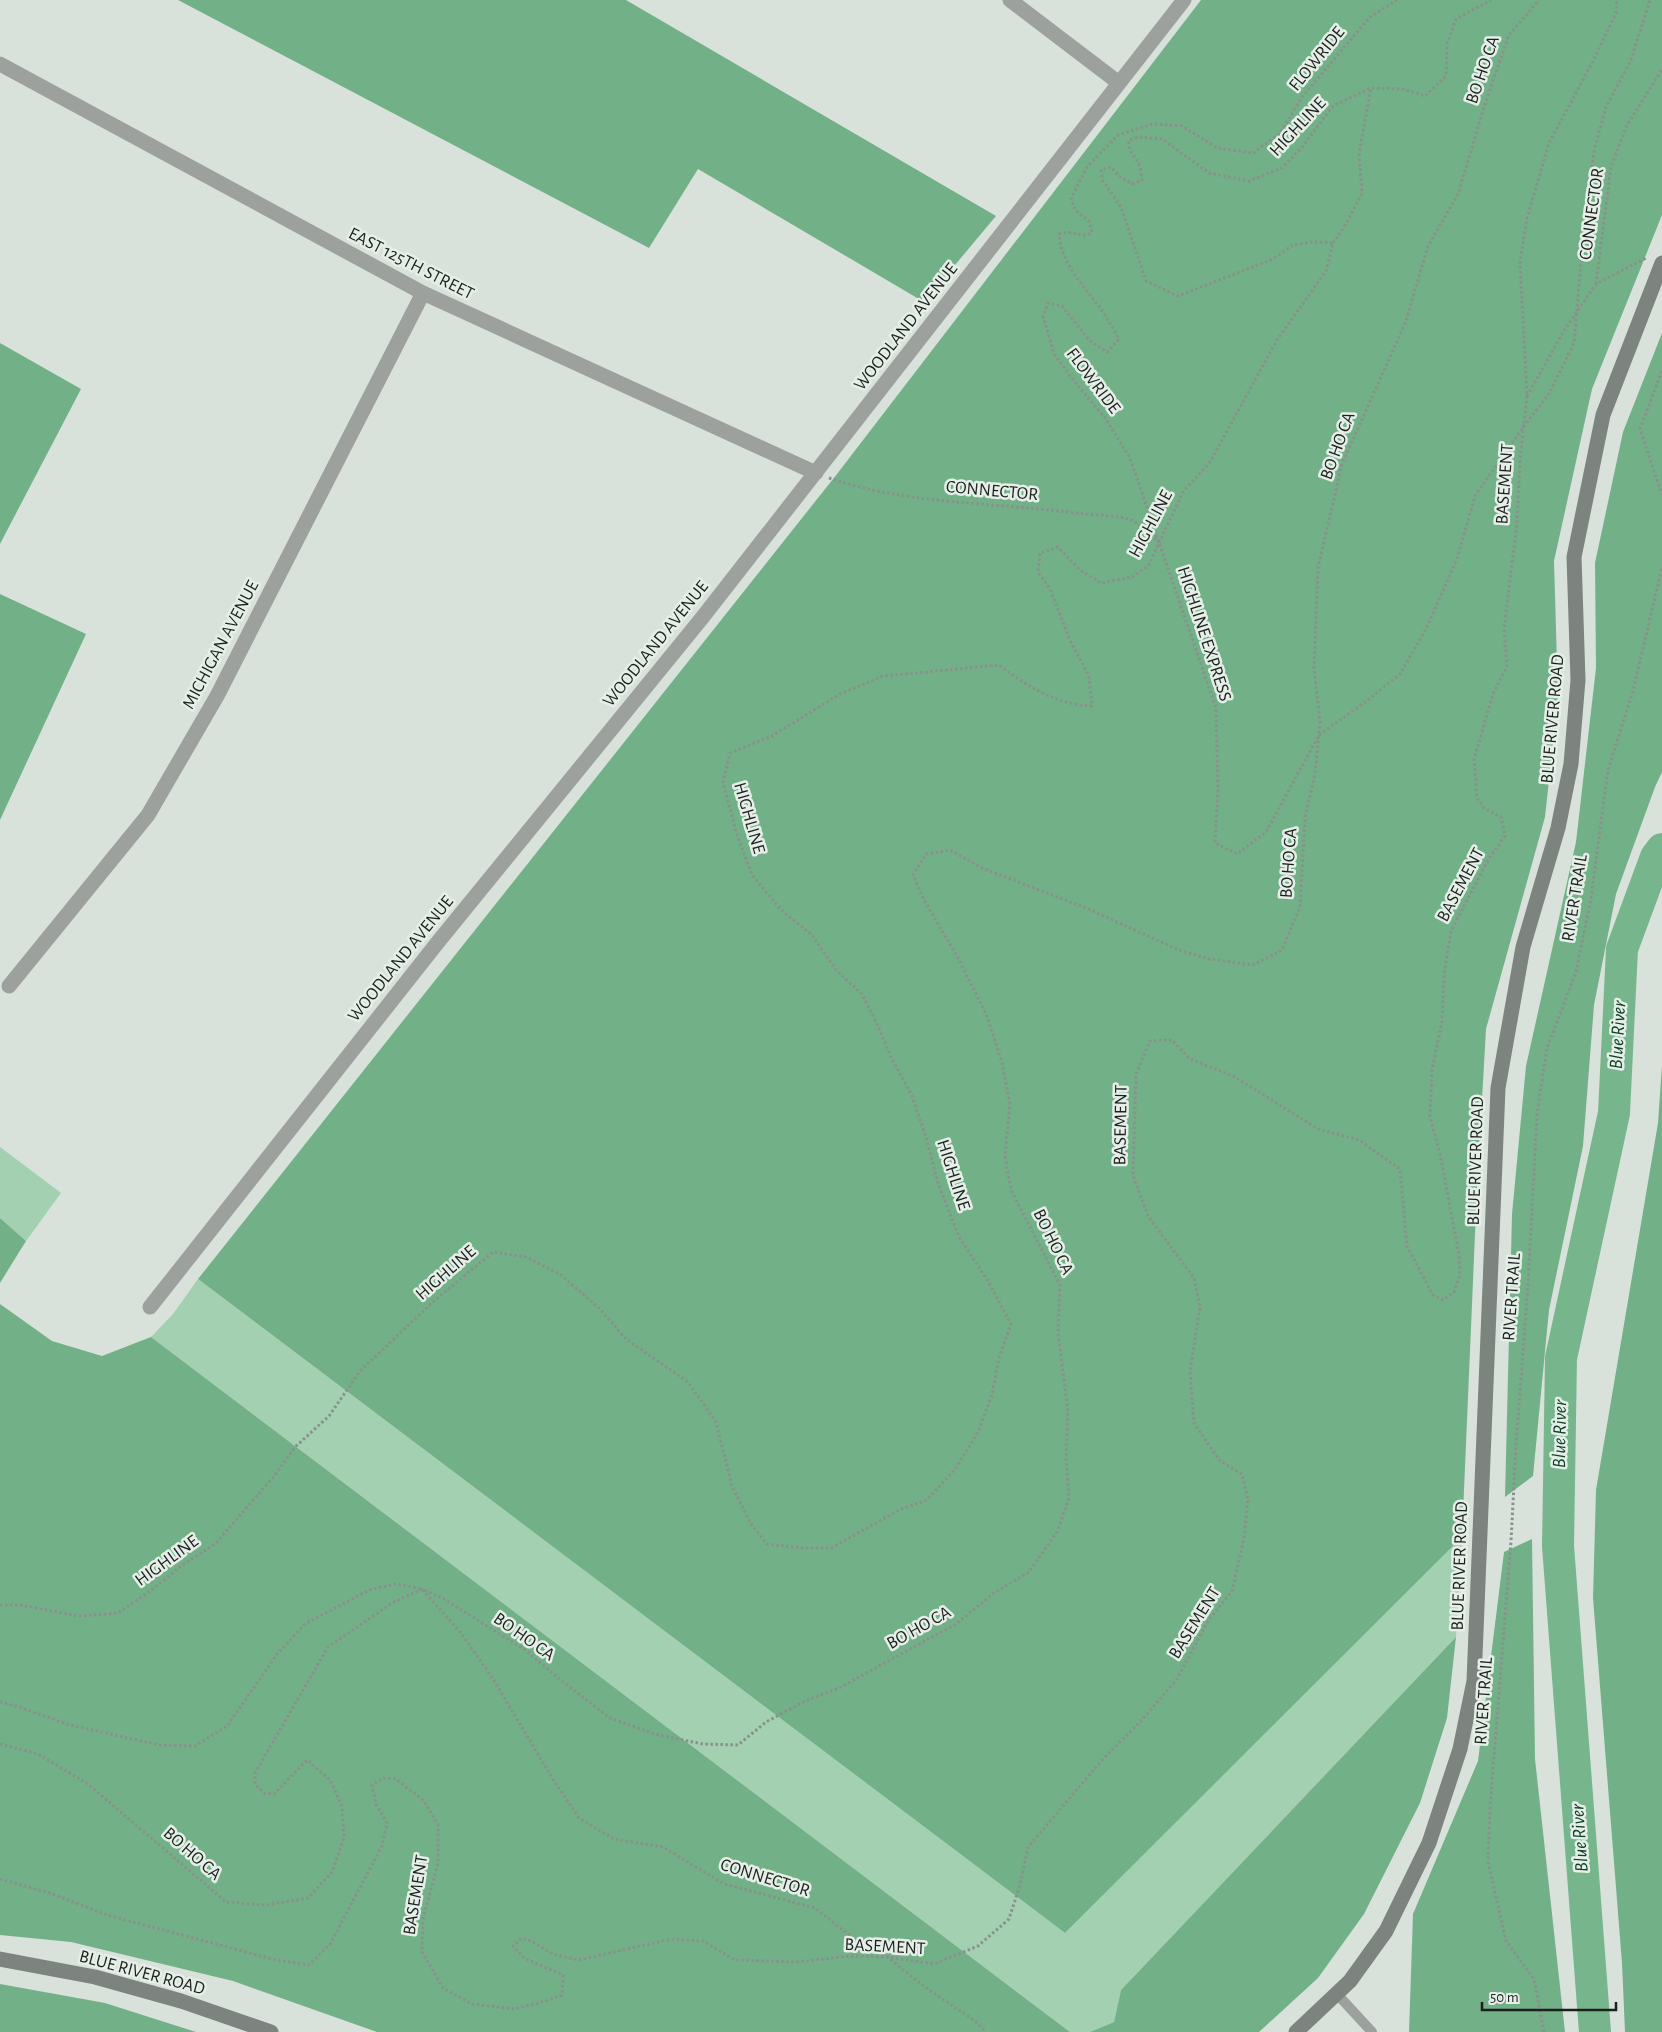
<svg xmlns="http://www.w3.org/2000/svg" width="1662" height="2032" viewBox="0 0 1662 2032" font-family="'Alegreya Sans',sans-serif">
<rect width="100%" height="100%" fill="#d8e2db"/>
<!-- green -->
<path fill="#a2d0b1" d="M 0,1147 L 61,1193 L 26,1241 L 0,1218 Z
M 198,1279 L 1065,1933 L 1462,1537 L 1456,1637 L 1121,1990 L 1114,2022 L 1090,2032 L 1070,2032 L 151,1337 L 173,1314 Z"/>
<!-- forest -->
<path fill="#72b188" d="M 178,0 L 626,0 L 996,216 L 924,302 L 698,169 L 649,248 Z
M 1201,0 L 1662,0 L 1662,215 L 1592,389 L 1554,561 L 1558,698 L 1545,817 L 1486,1029 L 1477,1188 L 1462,1537 L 1065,1933 L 198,1279 L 837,474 Z
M 1662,333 L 1662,772 L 1655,787 L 1616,894 L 1594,1005 L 1583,1146 L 1549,1310 L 1533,1476 L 1505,1497 L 1512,1214 L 1526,1066 L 1576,842 L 1596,668 L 1595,563 L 1623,432 Z
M 0,343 L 81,389 L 0,544 Z
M 0,594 L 86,634 L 0,820 Z
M 1662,1065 L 1662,2032 L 1625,2032 L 1622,1963 L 1593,1598 L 1596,1490 L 1658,1123 Z
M 0,1218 L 26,1241 L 0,1283 Z
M 0,1304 L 52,1341 L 102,1356 L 151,1337 L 1070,2032 L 377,2032 L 233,1981 L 71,1942 L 0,1935 Z
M 1532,1539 L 1535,1759 L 1565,2032 L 1409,2032 L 1413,1914 L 1478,1761 L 1504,1552 Z
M 1456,1637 L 1447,1718 L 1420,1803 L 1364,1914 L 1318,1978 L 1259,2032 L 1090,2032 L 1114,2022 L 1121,1990 Z
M 0,1984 L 105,2003 L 196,2032 L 0,2032 Z"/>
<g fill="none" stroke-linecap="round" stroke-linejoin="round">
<!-- river -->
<path stroke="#77b68d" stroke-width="32" d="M 1595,2032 L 1558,1546 L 1561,1358 L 1614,1113 L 1622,949 L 1656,857 L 1662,849"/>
<!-- path -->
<path stroke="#89918b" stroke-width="3" stroke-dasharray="2.5 2.5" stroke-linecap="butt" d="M 1397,0 L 1370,17 L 1302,97 L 1280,133 L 1253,153 L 1217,148 L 1182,126 L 1152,124 L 1118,135 L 1087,167 L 1071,198 L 1075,210 L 1089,221 L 1092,233 C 1077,239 1074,229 1059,234 C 1061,265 1086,288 1103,312 C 1109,321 1114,330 1119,339 L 1107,352 L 1089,340 L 1062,306 L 1048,303 L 1043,316 L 1054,354 L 1074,381 L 1105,418 L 1130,458 L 1216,708 L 1218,791 L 1215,843 L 1237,854 L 1266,832 L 1319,735 L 1364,703 L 1400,674 L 1426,629 L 1457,559 L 1475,496 L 1524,426 L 1549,394 L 1574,343 L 1585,215 L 1595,147 L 1606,107 L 1631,60 L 1650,0
M 1333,243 L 1346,224 L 1362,193 L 1359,154 L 1371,88
M 1596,284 L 1611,167 L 1626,127 L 1662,69
M 1662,371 L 1640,429 L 1662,495
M 1527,396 L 1565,329 L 1596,284 L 1646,258
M 829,478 C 909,505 993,502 1075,513 C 1092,515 1114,515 1129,519 C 1137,521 1152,536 1159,542
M 0,1605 L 20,1605 L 79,1616 L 118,1613 L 153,1589 L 181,1566 L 216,1543 L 275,1475 L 295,1447 L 329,1416 L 360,1371 L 434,1301 L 493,1252 L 526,1257 L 561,1275 L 599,1308 L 626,1339 L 688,1382 L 716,1422 L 732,1486 L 751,1524 L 767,1544 L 803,1548 L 831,1548 L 901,1509 L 927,1500 L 956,1468 L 978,1432 L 992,1395 L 999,1358 L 1011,1324 L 988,1281 L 959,1237 L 938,1183 L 926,1137 L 912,1096 L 891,1057 L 877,1024 L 862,994 L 836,970 L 812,935 L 781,910 L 752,875 L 737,835 L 723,782 L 730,753 L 772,736 L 840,694 L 883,676 L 999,665 C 1027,686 1057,705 1092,706 L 1089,676 L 1070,640 L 1050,589 L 1038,572 L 1040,553 L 1058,547 L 1080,570 L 1101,583 L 1132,577 L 1148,566 L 1183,492 L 1210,462 L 1277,340 L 1326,271 L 1333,243 L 1313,242 L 1293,245 L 1273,259 L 1178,296 L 1146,281 L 1121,207 L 1103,181 L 1101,170 L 1111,167 L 1119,176 L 1132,184 L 1142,180 C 1141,176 1141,170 1140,167 C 1137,156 1127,154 1129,140 L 1139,137 L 1162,139 L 1209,173 L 1249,181 L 1282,168 L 1303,146 L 1333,106 L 1371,88 L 1403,89 L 1425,96 L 1446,76 L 1447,44 L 1456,19 L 1491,0
M 0,1702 L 16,1706 L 70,1725 L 159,1745 L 195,1746 L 227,1726 L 278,1653 L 305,1624 L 369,1590 L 396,1584 L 422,1589 L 461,1633 L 493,1679 L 554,1781 L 579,1818 L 614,1839 L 663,1847 L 724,1884 L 815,1908 L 854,1939 L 887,1957 L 929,1990 L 974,2020 L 986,2032
M 0,1744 L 38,1754 L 88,1784 L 226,1902 L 266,1905 L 308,1898 L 332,1872 L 344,1838 L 342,1806 L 330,1780 L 307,1760 L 274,1794 L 264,1793 L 255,1784 L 255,1773 L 328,1647 L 392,1603 L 422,1589 L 444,1599 L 525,1650 L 567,1685 L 610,1718 L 654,1734 L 703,1744 L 738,1745 L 766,1722 L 805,1701 L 839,1688 L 956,1624 L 994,1593 L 1029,1572 L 1057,1532 L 1069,1498 L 1066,1459 L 1068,1412 L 1058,1332 L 1060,1285 L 1011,1190 L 1005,1155 L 1010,1104 L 1002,1063 L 987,1016 L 959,960 L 923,898 L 913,875 L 926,854 L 950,850 L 982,868 L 1086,908 L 1179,950 L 1209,959 L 1253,965 L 1282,950 L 1300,907 L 1305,818 L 1315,773 L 1320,722 L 1314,669 L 1318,568 L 1342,464 L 1406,321 L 1428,246 L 1458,194 L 1485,104 L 1509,35 L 1539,0
M 0,1879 L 50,1893 L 107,1915 L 276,1960 L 309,1965 L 330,1944 L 382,1846 L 387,1823 L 376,1804 L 372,1785 L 383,1778 L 396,1779 L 424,1801 L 438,1825 L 438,1863 L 423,1919 L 422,1952 L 443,1988 L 472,2004 L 515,2009 L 545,2001 L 562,1995 L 563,1975 L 524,1958 L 513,1946 L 522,1938 L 533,1942 L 553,1954 L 579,1960 L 671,1939 L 703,1941 L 735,1960 L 796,1962 L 851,1956 L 887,1957 L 934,1964 L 978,1946 L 1009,1919 L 1020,1885 L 1028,1847 L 1102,1760 L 1141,1721 L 1177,1679 L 1208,1621 L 1232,1591 L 1244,1538 L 1248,1499 L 1242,1474 L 1220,1461 L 1194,1423 L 1190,1372 L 1200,1307 L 1194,1278 L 1148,1216 L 1133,1176 L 1136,1074 L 1150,1041 L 1172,1040 L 1190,1059 L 1233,1076 L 1318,1129 L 1359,1140 L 1400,1169 L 1407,1246 L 1433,1295 L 1443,1300 L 1454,1292 L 1460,1275 L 1459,1255 L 1440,1154 L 1430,1117 L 1432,1070 L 1442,1022 L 1444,975 L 1451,931 L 1488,860 L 1505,836 L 1501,817 L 1484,808 L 1477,798 L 1474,759 L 1493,694 L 1507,666 L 1504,629 L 1517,523 L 1520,458 L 1527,396 L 1520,262 L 1527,218 L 1549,143 L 1592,63 L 1616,13 L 1617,0
M 1544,2032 L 1534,1979 L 1506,1941 L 1488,1862 L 1490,1808 L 1511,1541 L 1516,1446 L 1528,1284 L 1537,1114 L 1547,1048 L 1576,972 L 1591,898 L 1608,770 L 1633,691 L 1662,567"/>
<!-- lane -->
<path stroke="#9da19e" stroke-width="10" d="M 1337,1994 L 1372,2032"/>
<!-- street -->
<path stroke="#9da19e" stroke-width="15" d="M 1010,0 L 1119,83
M 0,64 L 423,293 L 816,473
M 9,986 L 148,815 L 217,696 L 423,293
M 150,1307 L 438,942 L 702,618 L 1184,0"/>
<!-- secondary -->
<path stroke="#7d837f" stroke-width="15" d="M 0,1959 L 95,1977 L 181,2001 L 271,2032
M 1296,2032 L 1350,1981 L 1386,1931 L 1429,1843 L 1460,1749 L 1474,1681 L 1498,1088 L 1523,947 L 1558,828 L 1571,764 L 1578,680 L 1574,557 L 1603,415 L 1662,263"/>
</g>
<g text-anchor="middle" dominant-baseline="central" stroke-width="5" stroke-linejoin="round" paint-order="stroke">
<!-- street labels -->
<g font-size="18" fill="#1d211e" stroke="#e5efe8">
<text transform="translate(1317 59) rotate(-51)">FLOWRIDE</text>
<text transform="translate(1483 70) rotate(-71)">BO HO CA</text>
<text transform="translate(1298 127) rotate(-47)">HIGHLINE</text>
<text transform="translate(1592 214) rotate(-82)">CONNECTOR</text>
<text transform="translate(411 264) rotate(27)">EAST 125TH STREET</text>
<text transform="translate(906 327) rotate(-52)">WOODLAND AVENUE</text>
<text transform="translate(1093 381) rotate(53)">FLOWRIDE</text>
<text transform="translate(1338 446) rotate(-70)">BO HO CA</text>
<text transform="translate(1505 484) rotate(-86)">BASEMENT</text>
<text transform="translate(992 491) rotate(5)">CONNECTOR</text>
<text transform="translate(1151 524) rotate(-62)">HIGHLINE</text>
<text transform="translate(1204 634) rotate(72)">HIGHLINE EXPRESS</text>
<text transform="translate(656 644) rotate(-51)">WOODLAND AVENUE</text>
<text transform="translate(221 645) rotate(-62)">MICHIGAN AVENUE</text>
<text transform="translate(1553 719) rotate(-85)">BLUE RIVER ROAD</text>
<text transform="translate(749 818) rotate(74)">HIGHLINE</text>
<text transform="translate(1289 863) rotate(-86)">BO HO CA</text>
<text transform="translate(1461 885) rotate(-62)">BASEMENT</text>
<text transform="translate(1575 898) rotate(-81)">RIVER TRAIL</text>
<text transform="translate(401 959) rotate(-51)">WOODLAND AVENUE</text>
<text transform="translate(1121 1125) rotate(-89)">BASEMENT</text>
<text transform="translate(1476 1161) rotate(-88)">BLUE RIVER ROAD</text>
<text transform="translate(953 1175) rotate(72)">HIGHLINE</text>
<text transform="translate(1053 1242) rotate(64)">BO HO CA</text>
<text transform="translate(446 1273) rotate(-41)">HIGHLINE</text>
<text transform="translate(1512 1297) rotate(-86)">RIVER TRAIL</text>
<text transform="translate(167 1561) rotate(-36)">HIGHLINE</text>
<text transform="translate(1460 1566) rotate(-88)">BLUE RIVER ROAD</text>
<text transform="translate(1195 1623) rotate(-58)">BASEMENT</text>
<text transform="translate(919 1628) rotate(-29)">BO HO CA</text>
<text transform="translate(524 1637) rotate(35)">BO HO CA</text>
<text transform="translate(1484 1701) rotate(-86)">RIVER TRAIL</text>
<text transform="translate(192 1854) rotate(41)">BO HO CA</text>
<text transform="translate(765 1878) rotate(17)">CONNECTOR</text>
<text transform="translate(416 1895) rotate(-81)">BASEMENT</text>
<text transform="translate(885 1947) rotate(3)">BASEMENT</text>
<text transform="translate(142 1973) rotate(15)">BLUE RIVER ROAD</text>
</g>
<!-- water labels -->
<g font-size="19" font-style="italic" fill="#0d4025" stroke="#e5efe8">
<text transform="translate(1618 1035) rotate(-87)">Blue River</text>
<text transform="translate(1560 1434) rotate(-89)">Blue River</text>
<text transform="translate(1580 1838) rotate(-94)">Blue River</text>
</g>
</g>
<!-- scale -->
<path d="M1482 2002v8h134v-8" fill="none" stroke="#1d211e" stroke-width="2.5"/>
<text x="1490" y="2002" font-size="15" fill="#1d211e" stroke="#e5efe8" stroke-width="4" paint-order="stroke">50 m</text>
</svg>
